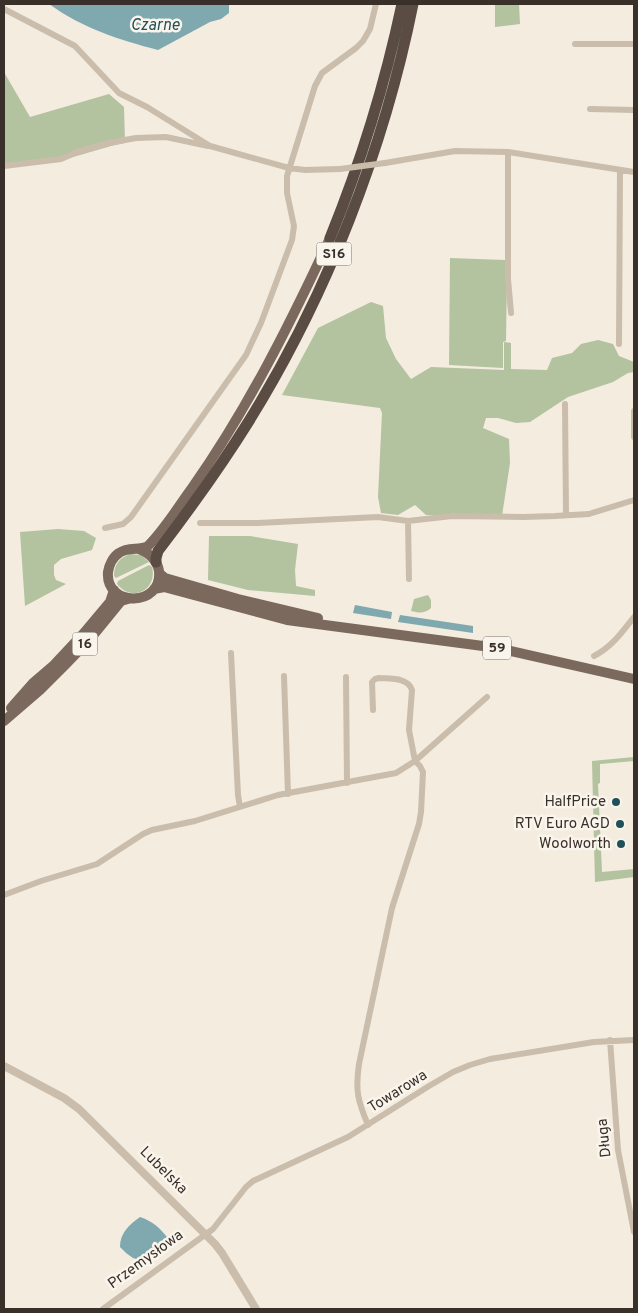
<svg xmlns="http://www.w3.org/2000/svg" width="638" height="1313" viewBox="0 0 638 1313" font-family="Overpass,sans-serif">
<rect width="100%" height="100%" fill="#f3ecdf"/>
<!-- green -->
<path fill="#b3c29f" d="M 495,4 L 519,4 L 520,24 L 495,27 Z
M 4,72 L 30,117 L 109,94 L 124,107 L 125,143 L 111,146 L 56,162 L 4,168 Z
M 450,258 L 505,260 L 507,273 L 506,341 L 503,342 L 503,368 L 449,365 Z
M 371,302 L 383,306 L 386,338 L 396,359 L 411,379 L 431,367 L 504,370 L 504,342 L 511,343 L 511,369 L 547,370 L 552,358 L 572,353 L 581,344 L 598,340 L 613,344 L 619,356 L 634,362 L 634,372 L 628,373 L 613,382 L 568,397 L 530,422 L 516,423 L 498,418 L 486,418 L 483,428 L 509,439 L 510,463 L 502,516 L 426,515 L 415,505 L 398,515 L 381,513 L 378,497 L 382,413 L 380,408 L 282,395 L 318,328 Z
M 58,529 L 84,531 L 96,538 L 92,550 L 61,559 L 54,565 L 54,575 L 56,580 L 66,584 L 25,606 L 20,532 Z
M 209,536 L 250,536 L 298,544 L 295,570 L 296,586 L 315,590 L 315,596 L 248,590 L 208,580 Z
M 130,554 L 141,555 L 149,562 L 116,578 L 114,576 C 114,565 119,558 130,554 Z
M 149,565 L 152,567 C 158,590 132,603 117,584 L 118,581 Z
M 428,595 L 431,600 L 431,608 C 424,614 419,613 411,611 L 414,599 Z
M 634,757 L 634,761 L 600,764 L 600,783 L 598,784 L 602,872 L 634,869 L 634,877 L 595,882 L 592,761 Z"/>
<!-- water -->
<path fill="#7fa8af" d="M 49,4 L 229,4 L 229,13 L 221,19 L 210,22 L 158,50 C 120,40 82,28 49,4 Z
M 355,605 L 392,612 L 391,619 L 353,613 Z
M 400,615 L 473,626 L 473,633 L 398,622 Z
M 140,1217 C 152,1221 159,1227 167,1237 C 160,1247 146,1263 133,1258 C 128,1255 124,1251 120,1247 C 120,1233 129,1225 140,1217 Z"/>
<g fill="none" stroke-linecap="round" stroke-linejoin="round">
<!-- minor -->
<path stroke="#cbbdab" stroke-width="6" d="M 4,9 L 75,46 L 119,93 L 147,107 L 210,146 L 289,168 L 305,170 L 340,169
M 575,44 L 634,44
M 590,109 L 634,110
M 508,152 L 508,279 L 511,313
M 385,163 L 455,151 L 508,152 L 634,172
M 4,166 L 61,159 L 77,152 L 108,143 L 136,138 L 166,137 L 208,146
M 619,344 L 620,171
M 565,404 L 566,515
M 634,411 L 634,437
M 408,521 L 409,579
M 200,523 L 258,523 L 378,517 L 408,521 L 452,516 L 524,517 L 555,516 L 589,514 L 634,500
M 105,528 L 123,524 L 131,517 L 246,355 L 261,323 L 292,240 L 294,226 L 287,193 L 287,176 L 315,86 L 322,73 L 356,48 L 363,41 L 370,29 L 376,4
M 231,653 L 238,795 L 240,807
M 594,656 C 612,647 622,632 634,617
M 284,676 L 288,794
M 346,677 L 347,783
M 4,895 L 41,881 L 97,864 L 143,834 L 152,830 L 195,821 L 278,795 L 396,773 L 415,761 L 487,697
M 610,1040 L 618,1150 L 634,1232
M 368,1125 C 358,1101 355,1091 359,1064 L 392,908 L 419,824 L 421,812 L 423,772 L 420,766 L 415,761 L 409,730 L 412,690 C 408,677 390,679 379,678 L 375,679 L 372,682 L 373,710
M 103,1309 L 213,1229 L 246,1187 L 253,1181 L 348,1137 L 429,1086 L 453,1072 L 470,1065 L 490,1059 L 594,1042 L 634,1040"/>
<!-- tertiary -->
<path stroke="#cbbdab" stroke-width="8" d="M 4,1066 L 64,1098 L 79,1109 L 215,1244 L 222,1253 L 256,1309"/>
<!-- primary -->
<path stroke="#7a695c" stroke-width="10" d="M 139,549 C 149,553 157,559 159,571 C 163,607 105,608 108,572 C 109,565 113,557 119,553 C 129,546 139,551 148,546 C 165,529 178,507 192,488 C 247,410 290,324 330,238
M 159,573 L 165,578 L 238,599 L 318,618
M 154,589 L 164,587 L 287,620 L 498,648 L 634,679
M 11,708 L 33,683 L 54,665 L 84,633 L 110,602 L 114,590
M 4,721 L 40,690 L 67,663 L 90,639 L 121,601 L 128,599"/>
<!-- motorway -->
<path stroke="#5a4c42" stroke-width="11" d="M 330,238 C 361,162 385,84 402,4
M 156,562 L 156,558 L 158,551 C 190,509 221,466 249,421 C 327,295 384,149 413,4"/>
<!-- minor-bridge -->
<path stroke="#cbbdab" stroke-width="6" d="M 340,169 L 385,163"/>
</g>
<!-- markers -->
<g fill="#20505a" stroke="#faf5ec" stroke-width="2">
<circle cx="616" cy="802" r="5"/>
<circle cx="620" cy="824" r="5"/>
<circle cx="621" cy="844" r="5"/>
</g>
<g text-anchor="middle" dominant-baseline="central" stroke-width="5" stroke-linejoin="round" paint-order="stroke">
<!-- shield labels -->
<g fill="#faf5ec" stroke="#736b64" stroke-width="1">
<rect x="316.5" y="242.5" width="35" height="23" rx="4"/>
<rect x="72.5" y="632.5" width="25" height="23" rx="4"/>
<rect x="483" y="636.5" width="28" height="23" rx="4"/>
</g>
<g font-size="14" font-weight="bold" fill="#39302a">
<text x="334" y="254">S16</text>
<text x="85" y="644">16</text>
<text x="497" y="648">59</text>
</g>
<!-- poi labels -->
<g font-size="15" fill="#39302a" stroke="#faf5ec" text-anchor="end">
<text x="606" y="802">HalfPrice</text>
<text x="610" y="824">RTV Euro AGD</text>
<text x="611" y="844">Woolworth</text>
</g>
<!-- street labels -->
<g font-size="15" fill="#39302a" stroke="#faf5ec">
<text transform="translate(398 1092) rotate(-32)">Towarowa</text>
<text transform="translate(605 1138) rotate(-96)">Długa</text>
<text transform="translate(163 1171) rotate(45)">Lubelska</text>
<text transform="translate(146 1260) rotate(-36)">Przemysłowa</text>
</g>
<!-- water labels -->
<g font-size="16" font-style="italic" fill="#20505a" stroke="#faf5ec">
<text x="155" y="26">Czarne</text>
</g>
</g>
<!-- border -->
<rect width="638" height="1313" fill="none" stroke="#39302a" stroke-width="10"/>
</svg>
